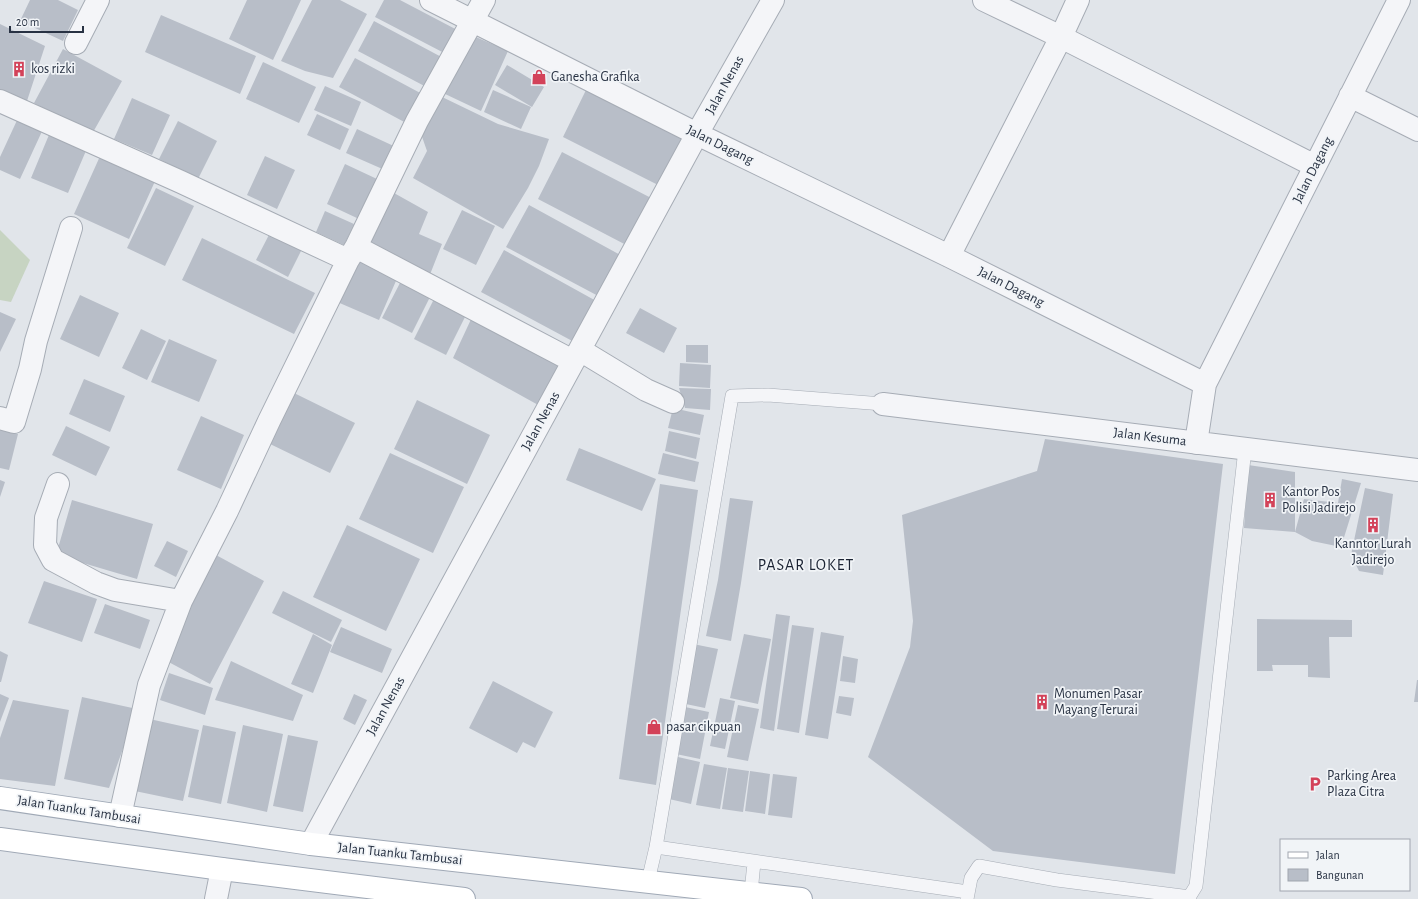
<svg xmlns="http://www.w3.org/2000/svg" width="1418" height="899" viewBox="0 0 1418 899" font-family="'Alegreya Sans',sans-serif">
<rect width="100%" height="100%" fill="#e1e5ea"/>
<!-- green -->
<path fill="#c7d4c2" d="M 0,230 L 30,260 L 11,302 L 0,300 Z"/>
<!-- building -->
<path fill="#b8bec8" d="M 30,0 L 58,0 L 78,10 L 63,41 L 20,21 Z
M 247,0 L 301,0 L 273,60 L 229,39 Z
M 312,0 L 340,0 L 367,14 L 333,78 L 305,71 L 281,61 Z
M 384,0 L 400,0 L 461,32 L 448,55 L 375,17 Z
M 161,15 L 256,56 L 240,94 L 145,52 Z
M 374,21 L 447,60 L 432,90 L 358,51 Z
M 0,24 L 45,46 L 26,104 L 0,91 Z
M 469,34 L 508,51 L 481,111 L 443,93 Z
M 63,49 L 122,81 L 92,134 L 34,103 Z
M 355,58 L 424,95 L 408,124 L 339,87 Z
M 263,62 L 316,87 L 299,123 L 246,99 Z
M 507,65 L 544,87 L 532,107 L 495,85 Z
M 325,86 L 361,102 L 351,126 L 314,110 Z
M 493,90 L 531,107 L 521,129 L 484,112 Z
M 586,90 L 686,141 L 662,187 L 563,137 Z
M 440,96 L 498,124 L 549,139 L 539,166 L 528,188 L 503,229 L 413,178 L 427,151 L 420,131 Z
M 132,98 L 170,115 L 152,155 L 114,139 Z
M 317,114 L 349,129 L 340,150 L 307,135 Z
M 19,116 L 44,127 L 20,179 L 0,170 L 0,157 Z
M 178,121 L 217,141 L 198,179 L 159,159 Z
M 357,129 L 398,148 L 387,171 L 346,153 Z
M 51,130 L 88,146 L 68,193 L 31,178 Z
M 562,152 L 655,200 L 630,247 L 538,199 Z
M 101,154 L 156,179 L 129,239 L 74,214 Z
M 265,156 L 295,170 L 277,209 L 247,195 Z
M 345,164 L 377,179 L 359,219 L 327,204 Z
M 156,188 L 194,206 L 165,266 L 127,248 Z
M 394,193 L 428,212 L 419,234 L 442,244 L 429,277 L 367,241 Z
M 529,205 L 624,257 L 602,298 L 506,247 Z
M 462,210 L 495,226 L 476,265 L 443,249 Z
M 325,211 L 354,224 L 344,245 L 316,232 Z
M 272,229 L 304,245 L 288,277 L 256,260 Z
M 202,238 L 315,293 L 294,334 L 182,280 Z
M 504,250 L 598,302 L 576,343 L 481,292 Z
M 355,254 L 399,274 L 379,320 L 335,301 Z
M 402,279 L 432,293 L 412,333 L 382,318 Z
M 80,295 L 119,313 L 99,357 L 60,339 Z
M 435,297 L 467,313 L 446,355 L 414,339 Z
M 640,308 L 677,328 L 664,353 L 626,333 Z
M 0,312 L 16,319 L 0,352 Z
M 473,315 L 567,362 L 540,406 L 453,358 Z
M 141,329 L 166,341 L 147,380 L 122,368 Z
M 169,339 L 217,360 L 199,402 L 151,382 Z
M 686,345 L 708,345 L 708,363 L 686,362 Z
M 680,363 L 711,365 L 710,388 L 679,386 Z
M 84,379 L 125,396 L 110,432 L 69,414 Z
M 679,388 L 711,389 L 710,410 L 685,408 Z
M 292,392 L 355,423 L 330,473 L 268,443 Z
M 417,400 L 490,435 L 467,484 L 394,449 Z
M 673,408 L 704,415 L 700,435 L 668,428 Z
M 201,416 L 244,435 L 221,489 L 177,470 Z
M 66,426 L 110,447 L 96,476 L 52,455 Z
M 0,429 L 18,434 L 9,470 L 0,468 Z
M 669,431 L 700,438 L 696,459 L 665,451 Z
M 1045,439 L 1223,464 L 1175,874 L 993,851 L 868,757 L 910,647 L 913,621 L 902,515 L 1037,471 Z
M 579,448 L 656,479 L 642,511 L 566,480 Z
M 390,453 L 464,487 L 433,553 L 359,519 Z
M 663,453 L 699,462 L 695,482 L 658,474 Z
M 1248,465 L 1295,472 L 1295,532 L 1244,528 Z
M 1342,479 L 1361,483 L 1341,547 L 1312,541 L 1295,532 L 1304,499 L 1338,503 Z
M 0,480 L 5,482 L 0,497 Z
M 660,484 L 698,490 L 656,785 L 619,779 Z
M 1365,488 L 1393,494 L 1383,575 L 1359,571 L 1351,555 Z
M 730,498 L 753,501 L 741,583 L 731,641 L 706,636 L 718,580 Z
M 72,500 L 153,524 L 137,579 L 56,555 Z
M 347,525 L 420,559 L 386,631 L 313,597 Z
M 167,541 L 188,551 L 176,577 L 154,566 Z
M 216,555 L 264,581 L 210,684 L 161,658 Z
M 44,581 L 97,599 L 82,642 L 28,623 Z
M 283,591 L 342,620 L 331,642 L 272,613 Z
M 105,604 L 150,620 L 140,649 L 94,633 Z
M 776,614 L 790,616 L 774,731 L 760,728 Z
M 1257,619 L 1352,620 L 1352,637 L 1329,637 L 1330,678 L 1308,677 L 1308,665 L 1272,665 L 1273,671 L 1257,671 Z
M 792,625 L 814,628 L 799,733 L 777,729 Z
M 341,627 L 392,649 L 382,673 L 330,652 Z
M 821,632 L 844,636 L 828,739 L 805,735 Z
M 313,634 L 332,645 L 313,693 L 291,684 Z
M 744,634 L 771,639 L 758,704 L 730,698 Z
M 693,644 L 718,649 L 705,708 L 681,703 Z
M 0,651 L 8,655 L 1,682 L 0,682 Z
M 843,656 L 858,659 L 855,683 L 840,681 Z
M 231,661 L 303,695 L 293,721 L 215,700 Z
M 169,673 L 213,688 L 205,715 L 160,700 Z
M 1417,680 L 1418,680 L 1418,702 L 1414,702 Z
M 493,681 L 553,712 L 535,748 L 523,742 L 517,753 L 469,728 Z
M 0,694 L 9,698 L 0,722 Z
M 354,694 L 367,700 L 355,725 L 343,719 Z
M 839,696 L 854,698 L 851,716 L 836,713 Z
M 82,697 L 137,709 L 109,788 L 64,779 Z
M 720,698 L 735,701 L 725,749 L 710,746 Z
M 13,700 L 69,710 L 55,786 L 0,779 L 0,738 Z
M 738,705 L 759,709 L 748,761 L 727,757 Z
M 685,707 L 709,712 L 700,759 L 676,754 Z
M 145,718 L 199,730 L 183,801 L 130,790 Z
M 203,725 L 236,732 L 221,804 L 188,797 Z
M 243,725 L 283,734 L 267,812 L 227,803 Z
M 288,735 L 318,741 L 303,812 L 273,806 Z
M 678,757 L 700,762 L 691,804 L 669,799 Z
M 704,764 L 727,768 L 720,809 L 696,805 Z
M 728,768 L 749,771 L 743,812 L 722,809 Z
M 750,771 L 770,774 L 765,814 L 745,811 Z
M 773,774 L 797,777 L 792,818 L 768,815 Z"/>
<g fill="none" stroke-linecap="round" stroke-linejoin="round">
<!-- service casing -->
<g stroke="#a6acb5" stroke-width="14">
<path id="service" d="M 883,404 L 768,395 L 732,396 L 656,847 L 968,892
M 648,881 L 656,847
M 751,893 L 754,862
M 967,899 L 971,878 L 979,866 L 1057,880 L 1190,897
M 1188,899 L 1196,886 L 1245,449"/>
</g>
<!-- minor casing -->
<g stroke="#a6acb5" stroke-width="24">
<path id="minor" d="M 431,0 L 697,134 L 949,256 L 1205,384
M 984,0 L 1061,37 L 1315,166
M 76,43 L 98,0
M 1350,96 L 1418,130
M 0,101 L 181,182 L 348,260 L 356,247 L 417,121 L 484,0
M 356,247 L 573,361
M 949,256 L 1061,37 L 1078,0
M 580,350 L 646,390 L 673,402
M 883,404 L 1418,470
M 0,418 L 14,422 L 30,369 L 36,341 L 71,228
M 1196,443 L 1205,384 L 1399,0
M 58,484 L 46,518 L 45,545 L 53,560 L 96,583 L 115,590 L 181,601
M 120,816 L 149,685 L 181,601 L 227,511 L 269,421 L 348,260
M 311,844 L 697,134 L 773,0
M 216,899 L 222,869"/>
</g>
<!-- primary casing -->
<g stroke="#a0a9b6" stroke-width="24">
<path id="primary" d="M 0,798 L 311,844 L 801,899
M 0,839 L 222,869 L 464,899"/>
</g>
<!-- service -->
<use href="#service" stroke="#f4f5f8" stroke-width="13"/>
<!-- minor -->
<use href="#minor" stroke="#f4f5f8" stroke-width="22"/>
<!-- primary -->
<use href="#primary" stroke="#fff" stroke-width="22"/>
</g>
<!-- icons -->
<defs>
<g id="building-bare" transform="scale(1.2)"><path d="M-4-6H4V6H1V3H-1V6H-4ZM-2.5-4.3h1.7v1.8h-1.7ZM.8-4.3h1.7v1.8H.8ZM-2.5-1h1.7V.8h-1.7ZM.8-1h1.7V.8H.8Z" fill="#d34259" stroke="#f1f4f7" stroke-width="2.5" paint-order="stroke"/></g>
<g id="shop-bare" transform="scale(1.2)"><path d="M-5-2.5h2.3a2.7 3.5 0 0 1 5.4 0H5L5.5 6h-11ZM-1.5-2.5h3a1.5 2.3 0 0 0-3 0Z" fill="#d34259" stroke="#f1f4f7" stroke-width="2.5" paint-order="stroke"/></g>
<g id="parking-bare" transform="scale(1.2)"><path d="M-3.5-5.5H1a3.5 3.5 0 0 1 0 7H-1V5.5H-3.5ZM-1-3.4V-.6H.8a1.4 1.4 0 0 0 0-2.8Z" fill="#d34259" stroke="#f1f4f7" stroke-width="2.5" paint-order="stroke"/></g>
</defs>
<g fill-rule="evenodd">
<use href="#building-bare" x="19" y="69"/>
<use href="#shop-bare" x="539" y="77"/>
<use href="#building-bare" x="1270" y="500"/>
<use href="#building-bare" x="1373" y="525"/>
<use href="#building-bare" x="1042" y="702"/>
<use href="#shop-bare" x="654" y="727"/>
<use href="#parking-bare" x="1315" y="784"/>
</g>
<g text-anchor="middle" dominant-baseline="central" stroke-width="3.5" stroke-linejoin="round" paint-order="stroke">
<!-- poi labels -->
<g font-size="14" fill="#283243" stroke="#f1f4f7" text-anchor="start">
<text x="31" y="69">kos rizki</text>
<text x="551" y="77">Ganesha Grafika</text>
<text x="1282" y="492">Kantor Pos<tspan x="1282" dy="16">Polisi Jadirejo</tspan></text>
<text x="1373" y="544" text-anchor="middle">Kanntor Lurah<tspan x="1373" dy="16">Jadirejo</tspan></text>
<text x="1054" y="694">Monumen Pasar<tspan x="1054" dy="16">Mayang Terurai</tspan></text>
<text x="666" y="727">pasar cikpuan</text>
<text x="1327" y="776">Parking Area<tspan x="1327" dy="16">Plaza Citra</tspan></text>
</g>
<!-- street labels -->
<g font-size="14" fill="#283243" stroke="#f1f4f7">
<text transform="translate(725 85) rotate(-61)">Jalan Nenas</text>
<text transform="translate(720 145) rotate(26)">Jalan Dagang</text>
<text transform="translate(1313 170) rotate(-63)">Jalan Dagang</text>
<text transform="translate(1011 287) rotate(27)">Jalan Dagang</text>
<text transform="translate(541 421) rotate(-61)">Jalan Nenas</text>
<text transform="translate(1150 437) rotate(7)">Jalan Kesuma</text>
<text transform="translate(386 706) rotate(-61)">Jalan Nenas</text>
<text transform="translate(79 810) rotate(9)">Jalan Tuanku Tambusai</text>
<text transform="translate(400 854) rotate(6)">Jalan Tuanku Tambusai</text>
</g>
<!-- quarter labels -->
<g font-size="16" letter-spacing="1" fill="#1b2333" stroke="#f1f4f7">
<text x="806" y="565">PASAR LOKET</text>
</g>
</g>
<!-- legend -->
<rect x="1280" y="839" width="130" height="52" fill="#f1f4f7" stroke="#a1a6af"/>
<rect x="1288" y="852" width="20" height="6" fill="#ffffff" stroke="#a1a6af"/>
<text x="1316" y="859" font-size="12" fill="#283243">Jalan</text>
<rect x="1288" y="869" width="20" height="12" fill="#b8bec8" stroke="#a1a6af"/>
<text x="1316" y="879" font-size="12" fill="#283243">Bangunan</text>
<!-- scale -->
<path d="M10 26v6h73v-6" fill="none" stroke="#283243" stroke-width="2"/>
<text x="16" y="26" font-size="12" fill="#283243" stroke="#f1f4f7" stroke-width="3" paint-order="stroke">20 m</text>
</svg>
